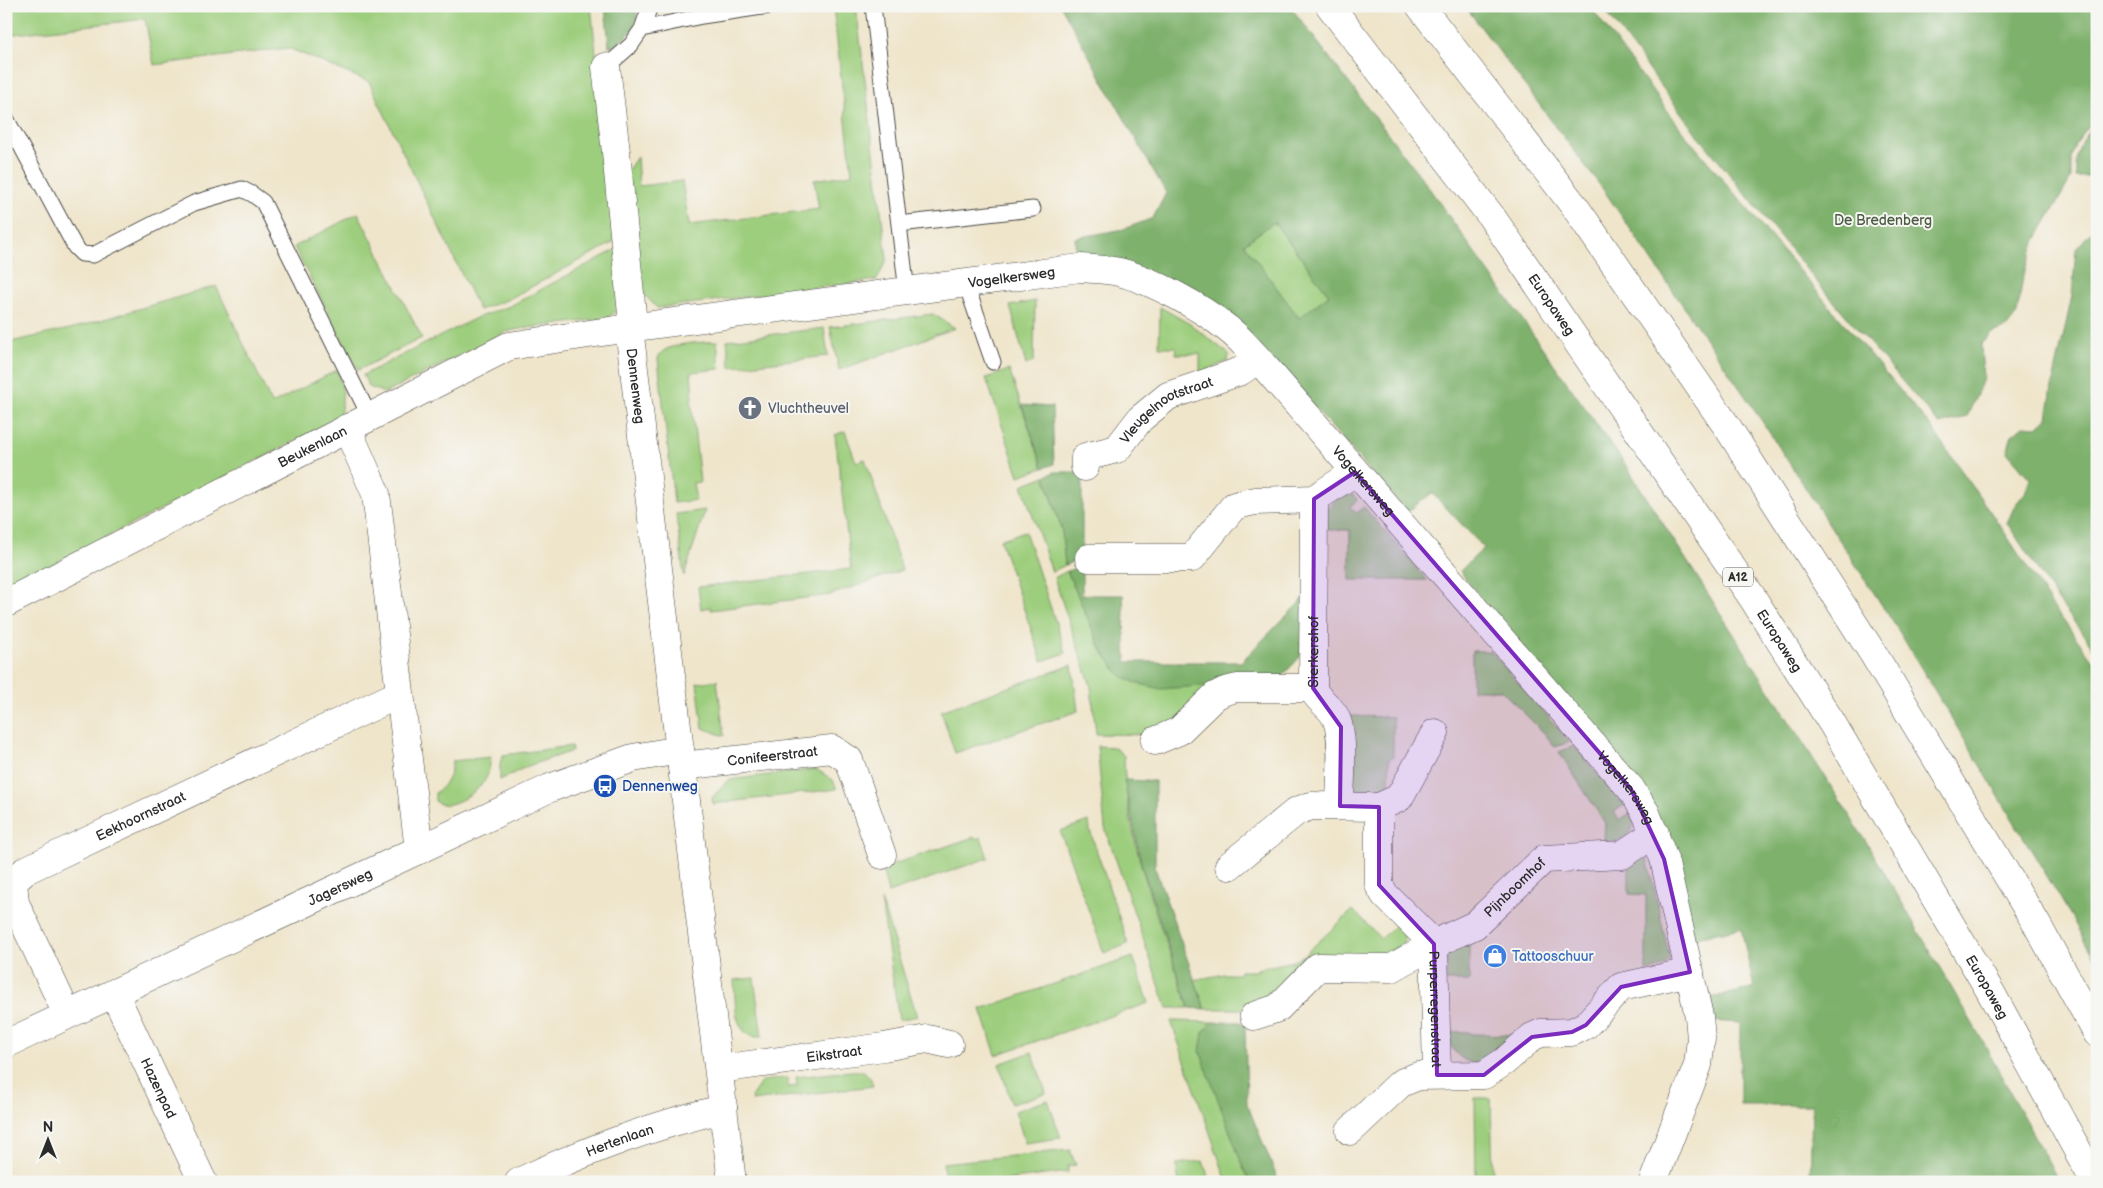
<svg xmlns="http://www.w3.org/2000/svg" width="2103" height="1188" viewBox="0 0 2103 1188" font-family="'Balsamiq Sans',sans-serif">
<rect width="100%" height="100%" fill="#f6f6f2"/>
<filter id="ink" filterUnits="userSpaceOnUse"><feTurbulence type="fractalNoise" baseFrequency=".02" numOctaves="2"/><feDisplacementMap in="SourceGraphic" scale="10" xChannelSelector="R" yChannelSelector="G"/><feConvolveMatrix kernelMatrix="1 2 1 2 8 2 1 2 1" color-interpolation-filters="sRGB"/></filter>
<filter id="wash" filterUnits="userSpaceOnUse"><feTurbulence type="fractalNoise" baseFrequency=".0096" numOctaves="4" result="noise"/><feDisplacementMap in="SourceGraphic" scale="20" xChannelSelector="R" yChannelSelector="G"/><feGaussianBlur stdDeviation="1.12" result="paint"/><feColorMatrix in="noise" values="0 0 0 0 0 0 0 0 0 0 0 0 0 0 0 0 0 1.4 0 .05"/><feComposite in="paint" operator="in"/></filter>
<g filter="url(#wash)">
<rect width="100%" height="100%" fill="#efe5cb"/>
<!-- green -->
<path fill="#9dce7d" stroke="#647c54" d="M 6,6 L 591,6 L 616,241 L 509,299 L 479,310 L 369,82 L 288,48 L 154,65 L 145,19 L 6,35 Z
M 833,6 L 856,6 L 887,259 L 877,280 L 657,308 L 638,288 L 625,174 L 637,157 L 639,186 L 682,181 L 689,225 L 819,209 L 814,180 L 852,174 Z
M 358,213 L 422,338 L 358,370 L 294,247 Z
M 1274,222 L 1329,295 L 1299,318 L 1244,244 Z
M 617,249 L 620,308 L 608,318 L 519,329 L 506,332 L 385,393 L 369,387 L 363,375 L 476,318 L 510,306 Z
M 216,286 L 272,404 L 337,370 L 343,391 L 340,418 L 6,588 L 6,343 L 74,328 Z
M 1035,301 L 1034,361 L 1026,365 L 1010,306 Z
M 1160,307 L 1190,324 L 1229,354 L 1228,361 L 1200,373 L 1200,354 L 1175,354 L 1176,347 L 1159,347 Z
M 933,314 L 955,328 L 839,370 L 830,327 Z
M 824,328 L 828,356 L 730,367 L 727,340 Z
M 717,341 L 720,369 L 691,372 L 693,398 L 691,399 L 700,482 L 693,483 L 696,500 L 674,503 L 658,359 C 661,342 701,343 717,341 Z
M 1009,370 L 1043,468 L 1019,476 L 986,378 Z
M 845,431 L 856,462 L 865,459 L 902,570 L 830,595 L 711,610 L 710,607 L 701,609 L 698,587 L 851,569 L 835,435 Z
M 1045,476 L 1062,531 L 1065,565 L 1052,572 L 1022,485 Z
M 1345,495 L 1353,495 L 1357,499 L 1350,507 L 1356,513 L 1364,507 L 1427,580 L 1350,580 L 1350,530 L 1329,530 L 1324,526 C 1323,510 1331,502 1345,495 Z
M 705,510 L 684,576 L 676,514 Z
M 1025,531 L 1066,653 L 1042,661 L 1000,540 Z
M 1067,571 L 1101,649 L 1120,675 L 1213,685 L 1173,724 L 1148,735 L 1096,734 L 1091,686 L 1054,578 Z
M 1472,651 L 1491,651 L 1570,742 L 1555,747 L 1546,735 L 1501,690 L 1472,690 Z
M 1072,665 L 1078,711 L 955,753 L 941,711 Z
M 717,680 L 724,736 L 703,728 L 697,683 Z
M 1350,716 L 1393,717 L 1393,757 L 1389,758 L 1389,784 L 1378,796 L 1360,795 L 1349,783 Z
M 571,746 L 572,751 L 528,766 L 500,780 L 500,764 L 503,755 Z
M 1097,746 L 1114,747 L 1124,756 C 1125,843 1162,927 1189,1008 L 1167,1008 L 1105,828 Z
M 1574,746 L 1624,805 L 1614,812 L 1619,820 L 1629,814 L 1634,822 C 1630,839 1620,842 1604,842 L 1605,823 L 1559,752 Z
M 491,757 C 490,764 489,774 485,780 C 477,792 448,813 435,801 L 435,793 C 447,784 451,776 452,761 Z
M 816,769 L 833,780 L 837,789 L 713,804 L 712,798 L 728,780 Z
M 1089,821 L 1090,831 L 1128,944 L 1104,953 L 1060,831 Z
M 974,837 L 976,839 L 981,837 L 988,858 L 888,893 L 882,868 Z
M 1646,854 L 1670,959 L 1662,967 L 1646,972 L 1646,895 L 1629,894 L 1629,864 Z
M 881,900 L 917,1016 L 899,1020 Z
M 1353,910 L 1381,939 L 1396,924 C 1404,930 1406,937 1403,947 L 1389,955 L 1309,956 L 1302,960 L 1274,999 L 1252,1009 L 1205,1009 L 1195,980 L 1224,974 L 1239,974 L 1240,971 L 1257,971 L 1257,969 L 1294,961 L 1303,956 Z
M 1469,942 L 1469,981 L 1446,981 L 1447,950 Z
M 1133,957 L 1149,1003 L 996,1055 L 981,1009 Z
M 754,978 L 762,1037 C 732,1039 736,1003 734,980 Z
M 1171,1021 L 1211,1022 L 1203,1033 L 1244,1170 L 1250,1182 L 1227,1182 Z
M 1446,1032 L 1469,1032 L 1470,1034 L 1522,1035 C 1510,1043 1496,1055 1483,1061 C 1463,1069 1449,1047 1446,1032 Z
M 1032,1052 L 1046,1093 L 1012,1104 L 999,1064 Z
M 851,1071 L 864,1071 L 871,1079 L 873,1086 L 752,1101 L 751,1097 L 762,1081 L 787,1078 L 788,1087 L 797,1086 L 796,1077 Z
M 1475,1098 L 1491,1098 L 1493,1182 L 1476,1182 Z
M 1048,1100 L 1061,1138 L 1025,1143 L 1015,1111 Z
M 1070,1150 L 1076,1165 L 1068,1166 L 1068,1172 L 991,1182 L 945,1182 L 943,1163 Z
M 1203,1161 L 1210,1182 L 1179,1182 L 1176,1164 Z"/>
<!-- forest -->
<path fill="#7eb16c" stroke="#546e4c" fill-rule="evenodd" d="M 605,6 L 636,6 C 639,28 630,33 615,46 L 609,46 Z
M 1061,6 L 1290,6 L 1424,181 L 1627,467 L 1867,843 L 1978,1033 L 2059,1182 L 1810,1182 L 1812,1105 L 1740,1105 L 1740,1023 L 1711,1021 L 1706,999 L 1754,988 L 1741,928 L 1692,938 L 1674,857 L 1460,571 L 1484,548 L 1432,493 L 1407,512 L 1264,351 L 1076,258 L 1075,238 L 1124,229 L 1153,218 L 1166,193 ZM 1274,222 L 1329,295 L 1299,318 L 1244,244 Z
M 1465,6 L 1590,6 L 1687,137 L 1931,427 L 2001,527 L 2051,604 L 2097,666 L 2097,963 L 2065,906 L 1900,633 L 1754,409 L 1605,192 Z
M 1602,6 L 2097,6 L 2097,116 L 2075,145 L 2071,158 L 2071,178 L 2036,240 L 2023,277 L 2017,314 L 2007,327 L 1992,333 L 1981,344 L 1983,379 L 1967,417 L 1939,424 L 1811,275 L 1696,133 Z
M 2097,122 L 2097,177 L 2076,177 C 2075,148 2080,144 2097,122 Z
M 2097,225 L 2097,653 L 2057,599 L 2007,523 L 2015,505 L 2025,493 L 2030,479 L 2007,452 L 2012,435 L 2023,426 L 2037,427 L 2047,418 L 2052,387 L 2072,296 L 2076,249 Z
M 1022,405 L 1052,407 L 1054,464 L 1043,468 Z
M 1055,472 L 1082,472 L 1082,558 L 1065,565 L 1062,531 L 1045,476 Z
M 1082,566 L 1082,595 L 1123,595 L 1126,662 L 1241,662 L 1304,598 L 1300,657 L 1283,675 L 1213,685 L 1161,689 L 1136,683 L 1120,675 L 1101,649 L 1067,571 Z
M 1124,780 L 1155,781 L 1155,868 L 1205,1009 L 1189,1008 L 1142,867 Z
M 1211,1022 L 1241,1022 L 1245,1027 L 1247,1104 L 1279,1182 L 1250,1182 L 1244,1170 L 1200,1051 L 1203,1033 Z"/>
</g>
<g filter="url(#ink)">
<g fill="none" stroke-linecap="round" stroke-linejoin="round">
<!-- service casing -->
<g stroke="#484743" stroke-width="17">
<path id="service" d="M 873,6 L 907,292
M 642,29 L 650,6
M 606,67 L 631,45 L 642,29 L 702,16 L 770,6
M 6,118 L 75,247 L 82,254 L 93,255 L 194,203 L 242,189 L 252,194 L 263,202 L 370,417
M 899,224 L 1033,209
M 966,284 L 993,362"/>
</g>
<!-- minor casing -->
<g stroke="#484743" stroke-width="29">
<g id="minor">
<path id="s1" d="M 606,67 L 616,152 L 632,314 L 629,328 L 732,1182"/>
<path d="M 347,428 L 376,494 L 419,850"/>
<path id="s2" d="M 1085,467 L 1085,457 L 1117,449 L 1140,419 L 1168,396 L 1241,371 L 1258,359"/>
<path d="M 1089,558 L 1192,558 L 1234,506 L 1255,501 L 1314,499 L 1355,472"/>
<path id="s3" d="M 6,603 L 509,346 L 629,328 L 1080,268 C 1092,269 1106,269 1119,272 C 1152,280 1201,307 1228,329 C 1239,337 1249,349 1258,359 L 1631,789 L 1646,813 L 1664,859 L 1699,1016 L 1701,1039 L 1698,1065 L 1653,1182"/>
<path d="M 1313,688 C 1316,700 1331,706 1336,718 C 1345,737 1340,783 1340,806"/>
<path id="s4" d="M 1155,741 L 1179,731 L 1215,696 L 1225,691 L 1237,688 L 1313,688 L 1314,499"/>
<path id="s5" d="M 682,766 L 832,749 L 849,760 L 882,855"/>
<path d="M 1379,807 L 1379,885 L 1385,895 L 1434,944"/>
<path d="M 1229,866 L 1297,811 L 1311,806 L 1379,807 L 1399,798 L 1435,733"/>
<path id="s6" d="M 1434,944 L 1437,1075"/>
<path id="s7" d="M 114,993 L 203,1182"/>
<path id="s8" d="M 67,1014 L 15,903 L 13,882 L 26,870 L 399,694"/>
<path id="s9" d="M 1254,1016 L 1278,1008 L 1318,967 L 1392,968 L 1434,944 L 1475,925 L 1544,859 L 1622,855 L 1655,833"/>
<path id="s10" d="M 6,1044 L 550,788 L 633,758 L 680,750"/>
<path id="s11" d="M 719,1069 L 884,1047 L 927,1039 L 949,1044"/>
<path d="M 1350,1131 L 1401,1083 L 1418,1076 L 1484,1075 L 1505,1061 L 1532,1037 L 1541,1033 L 1572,1032 L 1586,1025 L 1621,987 L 1690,972"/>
<path id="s12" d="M 519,1182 C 585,1151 652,1125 723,1109"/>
</g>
</g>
<!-- motorway casing -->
<g stroke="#484743" stroke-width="29">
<g id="motorway">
<path id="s13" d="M 1330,6 L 1491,216 L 1752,597 L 1832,723 L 1990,991 L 2095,1182"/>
<path d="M 1420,6 L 1575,207 L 1728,428 L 1874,655 L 2036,923 L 2097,1033"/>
</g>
</g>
<!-- service -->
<use href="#service" stroke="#fff" stroke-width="15"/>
<!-- minor -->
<use href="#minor" stroke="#fff" stroke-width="28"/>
<!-- motorway -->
<use href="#motorway" stroke="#fff" stroke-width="28"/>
</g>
</g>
<!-- marked area -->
<path fill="#7b2cbf" fill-opacity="0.2" stroke="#7b2cbf" stroke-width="4" stroke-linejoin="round" d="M 1355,472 L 1631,789 L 1664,859 L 1690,972 L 1621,987 L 1586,1025 L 1572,1032 L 1532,1037 L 1484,1075 L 1437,1075 L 1434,944 L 1379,885 L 1379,807 L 1340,806 L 1341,727 L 1313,688 L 1314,499 Z"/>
<!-- icons -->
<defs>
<g id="church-disc" transform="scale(1.25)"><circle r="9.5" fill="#6b7280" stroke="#f6f6f2"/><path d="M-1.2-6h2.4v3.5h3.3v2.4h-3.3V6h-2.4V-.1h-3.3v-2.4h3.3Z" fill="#fff"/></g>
<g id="bus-disc" transform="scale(1.25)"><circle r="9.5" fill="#1a4fb4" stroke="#f6f6f2"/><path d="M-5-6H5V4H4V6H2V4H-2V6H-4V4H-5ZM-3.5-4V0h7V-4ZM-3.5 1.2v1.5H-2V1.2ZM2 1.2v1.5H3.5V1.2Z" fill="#fff"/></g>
<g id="shop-disc" transform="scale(1.25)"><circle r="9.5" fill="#3f7fe0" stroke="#f6f6f2"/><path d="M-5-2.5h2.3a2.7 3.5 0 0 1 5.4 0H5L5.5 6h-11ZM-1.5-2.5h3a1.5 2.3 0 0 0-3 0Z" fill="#fff"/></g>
</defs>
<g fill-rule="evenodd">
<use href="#church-disc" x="750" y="408"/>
<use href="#bus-disc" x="605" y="786"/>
<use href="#shop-disc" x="1495" y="956"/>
</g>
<g text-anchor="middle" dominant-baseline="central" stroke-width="4" stroke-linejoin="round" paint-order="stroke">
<!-- shield labels -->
<rect fill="#f6f6f2" stroke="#686867" stroke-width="1" x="1723" y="567.5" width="30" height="19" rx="4"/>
<g font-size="12" font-weight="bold" fill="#2b2b2b">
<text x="1738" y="577">A12</text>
</g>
<!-- park labels -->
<g font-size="14" fill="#4d5c44" stroke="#f6f6f2">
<text x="1883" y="220">De Bredenberg</text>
</g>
<!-- street labels -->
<g font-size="14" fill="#2b2b2b" stroke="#f6f6f2">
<text stroke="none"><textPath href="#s3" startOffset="1072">Vogelkersweg</textPath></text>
<text stroke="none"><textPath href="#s13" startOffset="372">Europaweg</textPath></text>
<text stroke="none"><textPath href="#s1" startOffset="321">Dennenweg</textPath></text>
<text stroke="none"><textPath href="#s2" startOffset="108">Vleugelnootstraat</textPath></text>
<text stroke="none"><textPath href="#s3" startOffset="344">Beukenlaan</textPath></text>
<text stroke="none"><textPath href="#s3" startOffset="1508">Vogelkersweg</textPath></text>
<text stroke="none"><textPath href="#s13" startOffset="778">Europaweg</textPath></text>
<text stroke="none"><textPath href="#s4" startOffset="212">Sierkershof</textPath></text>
<text stroke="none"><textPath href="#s5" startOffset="91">Conifeerstraat</textPath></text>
<text stroke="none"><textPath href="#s3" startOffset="1912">Vogelkersweg</textPath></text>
<text stroke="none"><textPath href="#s8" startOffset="288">Eekhoornstraat</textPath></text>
<text stroke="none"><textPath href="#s10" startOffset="369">Jagersweg</textPath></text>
<text stroke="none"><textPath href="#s9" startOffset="305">Pijnboomhof</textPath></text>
<text stroke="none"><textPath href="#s13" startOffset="1182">Europaweg</textPath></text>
<text stroke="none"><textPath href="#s6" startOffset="65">Purperregenstraat</textPath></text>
<text stroke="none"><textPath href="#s11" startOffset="116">Eikstraat</textPath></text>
<text stroke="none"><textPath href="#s7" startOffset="105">Hazenpad</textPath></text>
<text stroke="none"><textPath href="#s12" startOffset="109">Hertenlaan</textPath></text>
</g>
<!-- worship labels -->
<g font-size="14" fill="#5b616d" stroke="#f6f6f2" text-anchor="start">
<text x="768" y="408">Vluchtheuvel</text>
</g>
<!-- transit labels -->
<g font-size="14" fill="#164399" stroke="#f6f6f2" text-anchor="start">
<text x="622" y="786">Dennenweg</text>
</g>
<!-- shop labels -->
<g font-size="14" fill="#366cbe" stroke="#f6f6f2" text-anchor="start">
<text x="1512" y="956">Tattooschuur</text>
</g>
</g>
<!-- margin -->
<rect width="2103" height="1188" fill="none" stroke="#f6f6f2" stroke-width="25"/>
<!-- north arrow -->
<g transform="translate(48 1140)" stroke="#f6f6f2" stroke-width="4" paint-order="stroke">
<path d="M0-4L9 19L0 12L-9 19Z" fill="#2b2b2b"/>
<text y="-8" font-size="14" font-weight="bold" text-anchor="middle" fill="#2b2b2b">N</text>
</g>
</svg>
